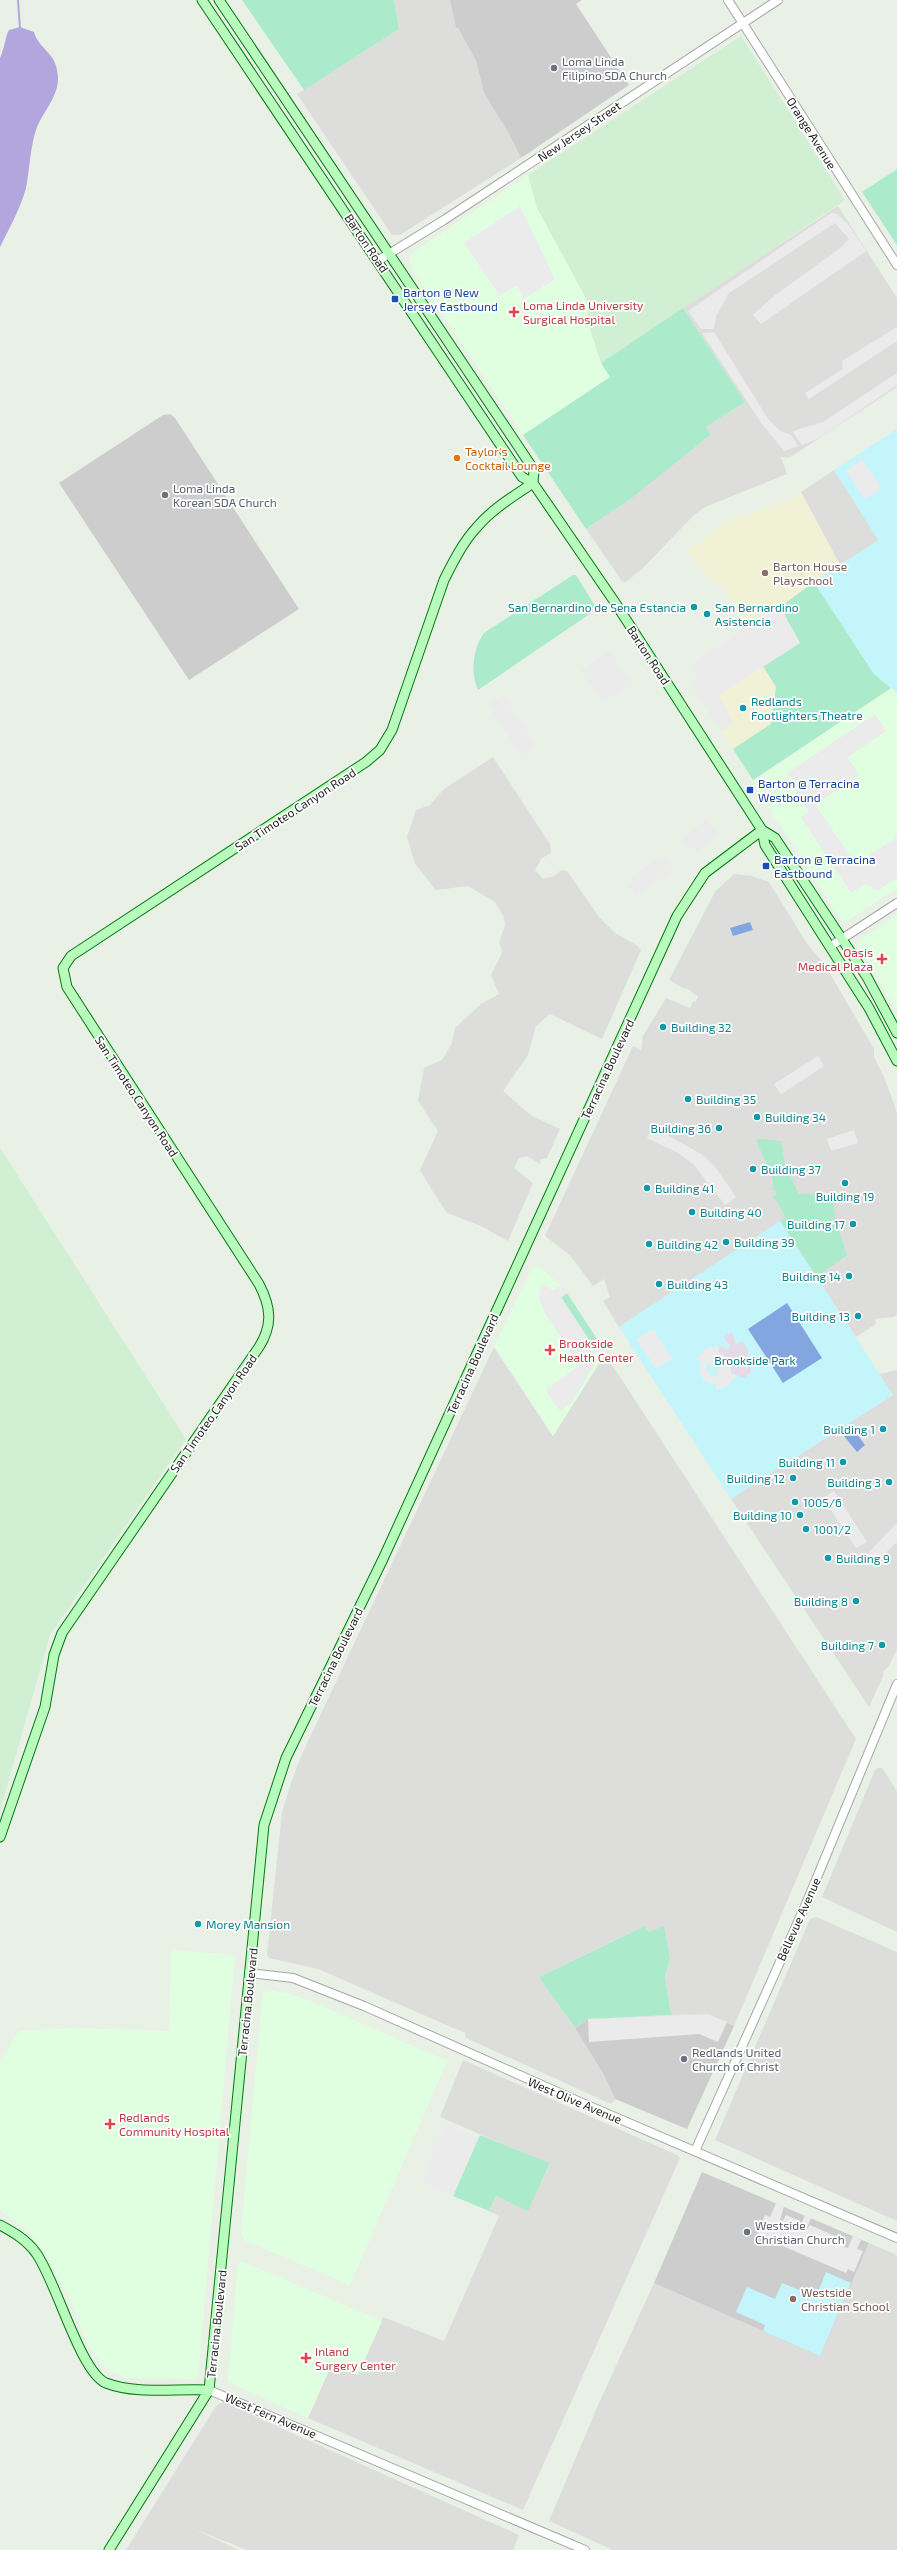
<svg xmlns="http://www.w3.org/2000/svg" width="897" height="2550" viewBox="0 0 897 2550" font-family="'Exo 2',sans-serif">
<rect width="100%" height="100%" fill="#e9f0e6"/>
<!-- residential -->
<path fill="#dddedc" d="M 394,0 L 450,0 L 456,27 L 458,28 L 476,61 L 484,93 L 509,134 L 521,158 L 400,235 L 392,235 L 297,94 L 399,29 Z
M 838,206 L 897,298 L 897,387 L 789,458 L 781,457 L 787,474 L 705,507 L 694,515 L 642,569 L 626,582 L 622,581 L 586,529 L 632,498 L 709,435 L 706,427 L 745,402 L 683,308 Z
M 834,470 L 879,540 L 840,565 L 801,492 Z
M 493,757 L 550,844 L 551,853 L 542,858 L 535,870 L 543,879 L 554,876 L 561,870 L 567,871 L 599,917 L 615,933 L 638,946 L 641,950 L 602,1039 L 550,1014 L 536,1026 L 528,1055 L 503,1091 L 532,1116 L 560,1129 L 547,1158 L 540,1160 L 540,1164 L 527,1156 L 519,1158 L 514,1168 L 533,1183 L 508,1241 L 481,1226 L 447,1213 L 430,1187 L 420,1170 L 438,1131 L 418,1101 L 424,1068 L 442,1060 L 452,1043 L 455,1028 L 481,1004 L 499,994 L 491,975 L 501,955 L 502,950 L 499,943 L 505,925 L 504,917 L 495,902 L 468,886 L 436,890 L 415,864 L 407,837 L 416,810 L 430,805 L 444,789 Z
M 734,874 L 752,876 L 769,882 L 806,942 L 825,965 L 874,1049 L 874,1057 L 885,1079 L 897,1113 L 897,1314 L 894,1317 L 875,1319 L 876,1324 L 856,1337 L 780,1222 L 619,1327 L 603,1301 L 610,1297 L 604,1279 L 593,1286 L 570,1255 L 545,1236 L 633,1046 L 641,1050 L 643,1036 L 666,998 L 690,1008 L 693,1001 L 695,1002 L 698,997 L 688,989 L 683,988 L 669,980 L 715,892 Z
M 494,1347 L 553,1436 L 605,1354 L 856,1739 L 734,2026 L 708,2014 L 671,2015 L 665,1977 L 670,1959 L 645,1926 L 539,1977 L 575,2028 L 604,2075 L 615,2099 L 611,2104 L 466,2038 L 465,2033 L 318,1969 L 269,1958 L 267,1955 L 282,1812 L 292,1780 L 302,1754 Z
M 897,1370 L 897,1649 L 889,1666 L 883,1672 L 884,1674 L 869,1707 L 731,1499 L 893,1395 L 879,1374 Z
M 878,1768 L 882,1768 L 897,1791 L 897,1932 L 822,1897 L 875,1770 Z
M 816,1917 L 897,1952 L 897,2221 L 715,2140 L 810,1919 Z
M 463,2060 L 677,2155 L 680,2158 L 523,2510 L 308,2418 L 332,2363 L 358,2375 L 383,2317 L 444,2341 L 499,2216 L 489,2211 L 496,2196 L 528,2210 L 550,2164 L 440,2117 Z
M 869,2243 L 897,2255 L 897,2550 L 613,2550 L 549,2521 L 599,2403 L 654,2283 L 820,2355 Z
M 223,2402 L 519,2535 L 513,2550 L 247,2550 L 194,2529 L 239,2550 L 126,2550 L 216,2406 Z"/>
<!-- commercial -->
<path fill="#f0f1d5" d="M 801,492 L 840,565 L 749,627 L 718,582 L 714,584 L 687,551 L 727,521 L 791,499 Z
M 763,666 L 776,687 L 771,724 L 733,749 L 721,731 L 734,722 L 717,696 Z"/>
<!-- education -->
<path fill="#e0ffe0" d="M 528,175 L 537,208 L 586,299 L 589,326 L 601,363 L 610,377 L 523,435 L 409,265 L 411,254 Z
M 891,688 L 897,693 L 897,888 L 845,922 L 842,921 L 752,782 Z
M 897,915 L 897,1010 L 857,944 L 858,941 Z
M 538,1266 L 559,1284 L 605,1354 L 553,1436 L 494,1347 L 533,1267 Z
M 171,1950 L 235,1955 L 198,2377 L 195,2379 L 127,2378 L 111,2372 L 101,2363 L 87,2344 L 72,2304 L 47,2256 L 31,2234 L 0,2210 L 0,2063 L 19,2031 L 76,2028 L 169,2031 Z
M 265,1990 L 287,1993 L 315,2003 L 447,2061 L 350,2285 L 244,2240 L 241,2232 L 263,1992 Z
M 241,2261 L 382,2321 L 358,2375 L 332,2363 L 308,2418 L 228,2382 L 238,2264 Z"/>
<!-- religious -->
<path fill="#cdcdcd" d="M 450,0 L 582,0 L 576,4 L 629,85 L 521,158 L 509,134 L 484,93 L 476,61 L 458,28 L 456,28 Z
M 170,414 L 175,418 L 299,609 L 189,680 L 59,483 L 163,415 Z
M 708,2014 L 734,2026 L 687,2129 L 615,2099 L 604,2075 L 575,2028 L 588,2019 Z
M 702,2172 L 869,2243 L 820,2356 L 654,2283 Z"/>
<!-- farmland -->
<path fill="#d1efd3" d="M 741,36 L 845,200 L 601,363 L 589,326 L 586,298 L 537,208 L 528,175 Z
M 0,1148 L 186,1439 L 50,1635 L 0,1811 Z"/>
<!-- grass -->
<path fill="#abebcc" d="M 242,0 L 394,0 L 399,29 L 304,90 Z
M 897,169 L 897,245 L 862,192 Z
M 683,308 L 745,402 L 706,427 L 710,435 L 632,498 L 586,529 L 523,435 L 610,377 L 601,363 Z
M 573,575 L 576,575 L 597,609 L 478,690 C 470,673 473,648 484,633 Z
M 814,582 L 874,674 L 891,688 L 753,780 L 733,749 L 771,724 L 776,687 L 763,666 L 800,643 L 780,607 Z
M 758,1139 L 781,1141 L 785,1165 L 799,1194 L 824,1193 L 829,1202 L 833,1201 L 836,1222 L 847,1255 L 823,1273 L 815,1275 L 780,1221 L 786,1218 L 776,1200 L 772,1198 L 776,1195 L 776,1191 L 772,1189 C 778,1178 760,1153 756,1140 Z
M 567,1293 L 597,1339 L 591,1343 L 561,1297 Z
M 645,1926 L 649,1932 L 664,1926 L 670,1959 L 665,1977 L 671,2015 L 588,2019 L 575,2028 L 539,1977 Z
M 480,2135 L 550,2163 L 528,2211 L 496,2196 L 489,2211 L 453,2196 Z"/>
<!-- park -->
<path fill="#c3f5fa" d="M 897,429 L 897,693 L 874,674 L 814,582 L 878,540 L 834,470 Z
M 780,1221 L 893,1395 L 731,1499 L 619,1327 Z
M 826,2272 L 851,2283 L 820,2356 L 763,2331 L 765,2325 L 736,2312 L 747,2287 L 775,2299 L 782,2283 L 816,2297 Z"/>
<!-- pitch -->
<path fill="#83a6e0" d="M 750,922 L 753,930 L 733,936 L 730,928 Z
M 787,1303 L 822,1358 L 783,1383 L 748,1329 Z
M 853,1429 L 865,1445 L 857,1452 L 844,1436 Z"/>
<!-- parking -->
<path fill="#ebebeb" fill-rule="evenodd" d="M 520,206 L 555,279 L 524,299 L 516,286 L 500,296 L 464,243 Z
M 831,213 L 837,214 L 848,224 L 866,251 L 761,324 L 753,315 L 774,296 L 839,249 L 849,239 L 835,223 L 729,293 L 716,316 L 714,329 L 701,329 L 688,311 Z
M 897,327 L 897,341 L 809,399 L 805,393 L 843,369 L 842,361 Z
M 714,332 L 768,419 L 780,431 L 791,435 L 798,446 L 784,451 L 762,424 L 702,333 Z
M 897,373 L 897,385 L 819,438 L 802,445 L 795,435 L 793,431 L 823,422 Z
M 862,459 L 882,488 L 865,499 L 846,471 Z
M 780,607 L 800,643 L 718,696 L 734,722 L 721,731 L 689,682 L 698,675 L 693,663 Z
M 610,651 L 631,684 L 602,702 L 581,670 Z
M 503,695 L 537,746 L 521,756 L 488,704 Z
M 875,714 L 886,731 L 848,757 L 859,775 L 815,805 L 856,864 L 897,837 L 897,878 L 877,891 L 866,884 L 851,893 L 801,818 L 809,812 L 797,795 L 795,786 L 787,773 Z
M 706,819 L 718,834 L 697,852 L 694,848 L 685,847 L 681,841 Z
M 663,855 L 673,871 L 635,896 L 628,885 L 633,882 L 630,877 Z
M 818,1056 L 824,1066 L 781,1094 L 774,1084 Z
M 653,1127 L 703,1155 L 716,1168 L 736,1197 L 725,1205 L 694,1165 L 680,1154 L 647,1138 Z
M 854,1130 L 858,1143 L 831,1151 L 827,1139 Z
M 562,1285 L 567,1293 L 561,1298 L 591,1343 L 597,1339 L 602,1346 L 592,1357 L 597,1360 L 571,1404 L 560,1411 L 545,1390 L 579,1366 L 545,1313 L 539,1298 L 542,1286 L 548,1286 L 552,1290 Z
M 653,1329 L 672,1359 L 656,1369 L 636,1339 Z
M 719,1346 L 718,1352 L 730,1359 L 731,1373 L 737,1375 L 727,1387 L 716,1390 L 716,1384 L 707,1382 L 702,1377 L 700,1371 L 701,1362 L 696,1359 L 707,1348 ZM 718,1359 L 723,1362 L 726,1367 L 725,1370 L 722,1366 L 719,1368 L 716,1372 L 718,1377 L 710,1375 L 706,1369 L 708,1362 L 712,1367 L 720,1364 Z
M 834,1491 L 867,1542 L 856,1548 L 823,1498 Z
M 897,1523 L 897,1542 L 873,1565 L 868,1553 Z
M 708,2014 L 727,2022 L 718,2042 L 699,2034 L 589,2042 L 588,2019 Z
M 446,2124 L 478,2138 L 453,2196 L 422,2181 Z
M 776,2203 L 784,2206 L 780,2220 L 783,2221 L 786,2215 L 800,2221 L 798,2226 L 800,2227 L 805,2215 L 811,2218 L 806,2230 L 810,2225 L 846,2241 L 844,2247 L 848,2248 L 853,2236 L 861,2240 L 857,2249 L 863,2251 L 854,2272 L 848,2269 L 846,2273 L 757,2235 L 765,2215 L 770,2217 Z"/>
<!-- plaza -->
<path fill="#e6dae6" d="M 732,1332 L 736,1344 L 742,1341 L 748,1350 L 748,1357 L 751,1362 L 748,1364 L 751,1369 L 750,1373 L 744,1378 L 731,1373 L 730,1359 L 718,1352 L 721,1345 L 727,1350 L 731,1348 L 724,1337 Z"/>
<!-- water -->
<path fill="#b3a6de" d="M 20,27 L 34,32 C 39,50 57,52 58,77 C 59,95 44,111 37,127 C 30,146 30,168 26,188 C 21,207 9,229 0,247 L 0,58 C 4,50 6,34 9,30 Z"/>
<g fill="none" stroke-linecap="round" stroke-linejoin="round">
<!-- stream -->
<path stroke="#b3a6de" stroke-width="2" d="M 18,0 L 20,29"/>
<!-- tertiary casing -->
<g stroke="#a6a6a6" stroke-width="10">
<path id="tertiary" d="M 728,0 L 897,265
M 379,260 L 444,220 L 778,0
M 831,946 L 897,903
M 249,1973 L 293,1978 L 364,2006 L 580,2102 L 897,2238
M 695,2151 L 806,1904 L 897,1684
M 209,2390 L 585,2550"/>
</g>
<!-- secondary casing -->
<g stroke="#037a11" stroke-width="11">
<path id="secondary" d="M 202,0 L 522,477 L 533,483 L 614,601 L 762,830 L 765,845 L 869,1008 L 897,1061
M 219,0 L 534,470 L 533,483
M 762,830 L 775,838 L 867,977 L 897,1033
M 0,1837 L 45,1707 L 54,1655 L 62,1633 L 259,1347 C 273,1325 271,1307 259,1284 L 67,987 L 63,968 L 71,956 L 366,762 L 380,750 L 392,730 L 444,580 C 453,562 463,542 477,527 C 492,509 514,496 533,483
M 0,2225 C 13,2232 27,2240 36,2253 C 56,2280 80,2372 106,2383 C 137,2395 177,2388 209,2390
M 109,2550 L 209,2390 L 264,1825 L 286,1758 L 383,1559 L 677,916 L 705,873 L 762,830"/>
</g>
<!-- tertiary -->
<use href="#tertiary" stroke="#fff" stroke-width="8"/>
<!-- secondary -->
<use href="#secondary" stroke="#b9fabd" stroke-width="9"/>
</g>
<!-- markers -->
<g fill="#6b7280" stroke="#fff" stroke-width="1.5">
<circle cx="554" cy="68" r="4"/>
<circle cx="165" cy="495" r="4"/>
<circle cx="684" cy="2059" r="4"/>
<circle cx="747" cy="2232" r="4"/>
</g>
<g fill="#1a4fb4" stroke="#fff" stroke-width="1.5">
<rect x="391" y="295" width="8" height="8" rx="2"/>
<rect x="746" y="786" width="8" height="8" rx="2"/>
<rect x="762" y="862" width="8" height="8" rx="2"/>
</g>
<g fill="#e0444e" stroke="#fff" stroke-width="1.5">
<path d="M512 306h4v4h4v4h-4v4h-4v-4h-4v-4h4z"/>
<path d="M880 953h4v4h4v4h-4v4h-4v-4h-4v-4h4z"/>
<path d="M548 1344h4v4h4v4h-4v4h-4v-4h-4v-4h4z"/>
<path d="M108 2118h4v4h4v4h-4v4h-4v-4h-4v-4h4z"/>
<path d="M304 2352h4v4h4v4h-4v4h-4v-4h-4v-4h4z"/>
</g>
<circle fill="#e8710a" stroke="#fff" stroke-width="1.5" cx="457" cy="458" r="4"/>
<g fill="#8d6e63" stroke="#fff" stroke-width="1.5">
<circle cx="765" cy="573" r="4"/>
<circle cx="793" cy="2299" r="4"/>
</g>
<g fill="#0f9aa8" stroke="#fff" stroke-width="1.5">
<circle cx="694" cy="607" r="4"/>
<circle cx="707" cy="614" r="4"/>
<circle cx="743" cy="708" r="4"/>
<circle cx="663" cy="1027" r="4"/>
<circle cx="688" cy="1099" r="4"/>
<circle cx="757" cy="1117" r="4"/>
<circle cx="719" cy="1128" r="4"/>
<circle cx="753" cy="1169" r="4"/>
<circle cx="845" cy="1183" r="4"/>
<circle cx="647" cy="1188" r="4"/>
<circle cx="692" cy="1212" r="4"/>
<circle cx="853" cy="1224" r="4"/>
<circle cx="726" cy="1242" r="4"/>
<circle cx="649" cy="1244" r="4"/>
<circle cx="849" cy="1276" r="4"/>
<circle cx="659" cy="1284" r="4"/>
<circle cx="858" cy="1316" r="4"/>
<circle cx="883" cy="1429" r="4"/>
<circle cx="843" cy="1462" r="4"/>
<circle cx="793" cy="1478" r="4"/>
<circle cx="889" cy="1482" r="4"/>
<circle cx="795" cy="1502" r="4"/>
<circle cx="800" cy="1515" r="4"/>
<circle cx="806" cy="1529" r="4"/>
<circle cx="828" cy="1558" r="4"/>
<circle cx="856" cy="1601" r="4"/>
<circle cx="882" cy="1645" r="4"/>
<circle cx="198" cy="1924" r="4"/>
</g>
<g text-anchor="middle" dominant-baseline="central" stroke-width="3.5" stroke-linejoin="round" paint-order="stroke">
<!-- worship labels -->
<g font-size="12" fill="#5b616d" stroke="#fff" text-anchor="start">
<text x="562" y="61">Loma Linda<tspan x="562" dy="14">Filipino SDA Church</tspan></text>
<text x="173" y="488">Loma Linda<tspan x="173" dy="14">Korean SDA Church</tspan></text>
<text x="692" y="2052">Redlands United<tspan x="692" dy="14">Church of Christ</tspan></text>
<text x="755" y="2225">Westside<tspan x="755" dy="14">Christian Church</tspan></text>
</g>
<!-- street labels -->
<g font-size="12" fill="#1f1f1f" stroke="#fff">
<text transform="translate(579 131) rotate(-34)">New Jersey Street</text>
<text transform="translate(812 133) rotate(58)">Orange Avenue</text>
<text transform="translate(367 243) rotate(56)">Barton Road</text>
<text transform="translate(649 655) rotate(57)">Barton Road</text>
<text transform="translate(295 809) rotate(-33)">San Timoteo Canyon Road</text>
<text transform="translate(607 1069) rotate(-65)">Terracina Boulevard</text>
<text transform="translate(137 1096) rotate(57)">San Timoteo Canyon Road</text>
<text transform="translate(472 1364) rotate(-66)">Terracina Boulevard</text>
<text transform="translate(213 1413) rotate(-55)">San Timoteo Canyon Road</text>
<text transform="translate(335 1657) rotate(-64)">Terracina Boulevard</text>
<text transform="translate(798 1919) rotate(-66)">Bellevue Avenue</text>
<text transform="translate(247 2002) rotate(-84)">Terracina Boulevard</text>
<text transform="translate(575 2100) rotate(23)">West Olive Avenue</text>
<text transform="translate(216 2324) rotate(-84)">Terracina Boulevard</text>
<text transform="translate(271 2415) rotate(23)">West Fern Avenue</text>
</g>
<!-- transit labels -->
<g font-size="12" fill="#164399" stroke="#fff" text-anchor="start">
<text x="403" y="292">Barton @ New<tspan x="403" dy="14">Jersey Eastbound</tspan></text>
<text x="758" y="783">Barton @ Terracina<tspan x="758" dy="14">Westbound</tspan></text>
<text x="774" y="859">Barton @ Terracina<tspan x="774" dy="14">Eastbound</tspan></text>
</g>
<!-- health labels -->
<g font-size="12" fill="#be3a42" stroke="#fff" text-anchor="start">
<text x="523" y="305">Loma Linda University<tspan x="523" dy="14">Surgical Hospital</tspan></text>
<text x="873" y="952" text-anchor="end">Oasis<tspan x="873" dy="14">Medical Plaza</tspan></text>
<text x="559" y="1343">Brookside<tspan x="559" dy="14">Health Center</tspan></text>
<text x="119" y="2117">Redlands<tspan x="119" dy="14">Community Hospital</tspan></text>
<text x="315" y="2351">Inland<tspan x="315" dy="14">Surgery Center</tspan></text>
</g>
<!-- food labels -->
<g font-size="12" fill="#c56008" stroke="#fff" text-anchor="start">
<text x="465" y="451">Taylor's<tspan x="465" dy="14">Cocktail Lounge</tspan></text>
</g>
<!-- education labels -->
<g font-size="12" fill="#785e54" stroke="#fff" text-anchor="start">
<text x="773" y="566">Barton House<tspan x="773" dy="14">Playschool</tspan></text>
<text x="801" y="2292">Westside<tspan x="801" dy="14">Christian School</tspan></text>
</g>
<!-- culture labels -->
<g font-size="12" fill="#0d838f" stroke="#fff" text-anchor="start">
<text x="686" y="607" text-anchor="end">San Bernardino de Sena Estancia</text>
<text x="715" y="607">San Bernardino<tspan x="715" dy="14">Asistencia</tspan></text>
<text x="751" y="701">Redlands<tspan x="751" dy="14">Footlighters Theatre</tspan></text>
<text x="671" y="1027">Building 32</text>
<text x="696" y="1099">Building 35</text>
<text x="765" y="1117">Building 34</text>
<text x="711" y="1128" text-anchor="end">Building 36</text>
<text x="761" y="1169">Building 37</text>
<text x="655" y="1188">Building 41</text>
<text x="845" y="1196" text-anchor="middle">Building 19</text>
<text x="700" y="1212">Building 40</text>
<text x="845" y="1224" text-anchor="end">Building 17</text>
<text x="734" y="1242">Building 39</text>
<text x="657" y="1244">Building 42</text>
<text x="841" y="1276" text-anchor="end">Building 14</text>
<text x="667" y="1284">Building 43</text>
<text x="850" y="1316" text-anchor="end">Building 13</text>
<text x="875" y="1429" text-anchor="end">Building 1</text>
<text x="835" y="1462" text-anchor="end">Building 11</text>
<text x="785" y="1478" text-anchor="end">Building 12</text>
<text x="881" y="1482" text-anchor="end">Building 3</text>
<text x="803" y="1502">1005/6</text>
<text x="792" y="1515" text-anchor="end">Building 10</text>
<text x="814" y="1529">1001/2</text>
<text x="836" y="1558">Building 9</text>
<text x="848" y="1601" text-anchor="end">Building 8</text>
<text x="874" y="1645" text-anchor="end">Building 7</text>
<text x="206" y="1924">Morey Mansion</text>
</g>
<!-- park labels -->
<g font-size="12" fill="#0a7681" stroke="#fff">
<text x="755" y="1360">Brookside Park</text>
</g>
</g>
</svg>
